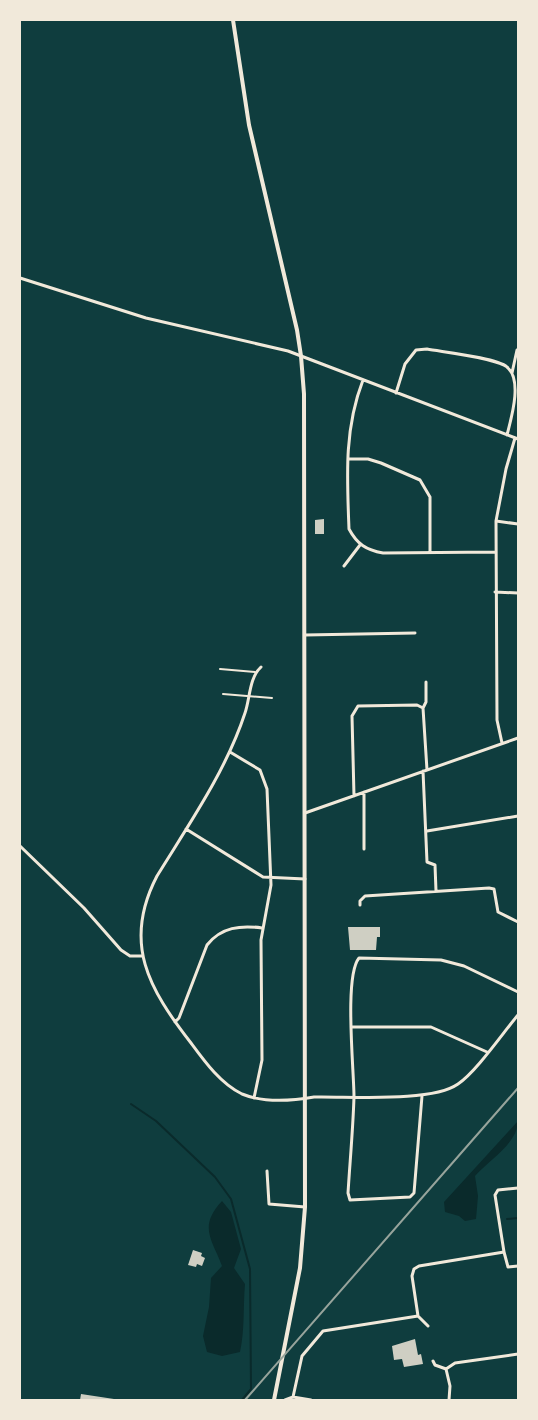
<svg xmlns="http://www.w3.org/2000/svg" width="538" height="1420" viewBox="0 0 538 1420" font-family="'Archivo Narrow',sans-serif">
<rect width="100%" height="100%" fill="#0f3d3e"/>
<!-- water -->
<path fill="#0a2a2b" d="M 518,1121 C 518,1143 489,1160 475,1176 L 478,1196 L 476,1219 L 465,1221 L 459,1216 L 445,1212 L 444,1202 Z
M 222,1201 L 231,1212 L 241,1249 L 234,1268 L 245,1284 C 243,1307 245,1329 240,1352 L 222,1356 L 207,1352 L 203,1336 L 209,1307 L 211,1278 L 222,1266 C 212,1239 198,1227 222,1201 Z"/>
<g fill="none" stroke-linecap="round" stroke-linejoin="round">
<!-- stream -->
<path stroke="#0a2a2b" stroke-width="2" d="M 131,1104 L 156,1121 L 215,1177 L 231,1199 L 250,1269 L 251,1389 L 242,1400
M 507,1219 L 518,1218"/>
</g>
<!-- building -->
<path fill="#cfcfc3" d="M 324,519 L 324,534 L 315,534 L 315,520 Z
M 348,927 L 380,927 L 380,937 L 377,937 L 376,950 L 350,950 Z
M 193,1250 L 202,1253 L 201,1256 L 205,1258 L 202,1266 L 197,1264 L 196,1267 L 188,1265 Z
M 415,1339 L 418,1355 L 421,1354 L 423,1364 L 404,1367 L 402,1359 L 394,1360 L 392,1346 Z
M 81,1394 L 114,1399 L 114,1400 L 80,1400 Z"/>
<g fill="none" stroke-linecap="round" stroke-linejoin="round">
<!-- service -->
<path stroke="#f1e9da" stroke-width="2" d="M 220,669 L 255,672
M 223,694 L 272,698"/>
<!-- minor -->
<path stroke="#f1e9da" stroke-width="3" d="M 20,278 L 146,318 L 288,351 L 518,439
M 512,373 L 517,350
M 363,380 C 344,429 347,477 349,529 C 357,544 366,550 383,553 L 495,552
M 396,393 L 405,364 L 416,350 L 427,349 C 443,352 497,358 507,367 C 523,380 511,419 507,435
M 348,459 L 368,459 L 381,463 L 420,480 L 430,497 L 430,552
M 496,521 L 518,524
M 344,566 L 360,545
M 495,592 L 518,593
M 305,635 L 415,633
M 261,667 C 249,678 250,699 245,713 C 226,771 189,824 157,876 C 122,943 149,989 191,1043 C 205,1062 221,1084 242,1094 C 264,1103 291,1101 314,1097 C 348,1096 431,1103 458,1084 C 476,1072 502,1034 518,1015
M 423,708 L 426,702 L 426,682
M 502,743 L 497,720 L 496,521 L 506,469 L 515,438
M 230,752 L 260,770 L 267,789 L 271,885 L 261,940 L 262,1060 L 254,1098
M 423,771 L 427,862 L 435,865 L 436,891
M 364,792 L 364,849
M 354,796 L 352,716 L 358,706 L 417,705 L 423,708 L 427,770
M 305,813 L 518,738
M 186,829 L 263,877 L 305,879
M 427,831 L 518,816
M 20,846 L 84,908 L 121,950 L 130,956 L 143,956
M 360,905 L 360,901 L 365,896 L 489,888 L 494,889 L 498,912 L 518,922
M 175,1022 L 179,1018 L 207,945 C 221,927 241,925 262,928
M 351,1027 L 431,1027 L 487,1052
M 422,1096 L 414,1193 L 410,1197 L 350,1200 L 348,1193 C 350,1161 353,1129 354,1097 C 354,1070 344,976 359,958 L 441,960 L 464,966 L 518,992
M 267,1171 L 269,1204 L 305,1207
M 504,1252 L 495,1195 L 498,1190 L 518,1188
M 428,1326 L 418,1316 L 412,1276 L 414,1269 L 419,1266 L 504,1252 L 508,1267 L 518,1266
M 433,1361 L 435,1365 L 446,1369 L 450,1386 L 449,1400
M 446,1369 L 455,1363 L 518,1354
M 293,1397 L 302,1356 L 323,1331 L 418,1316
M 285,1400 L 293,1397 L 311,1400"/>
<!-- tertiary -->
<path stroke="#f1e9da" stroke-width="4" d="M 233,20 L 249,125 L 297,330 L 301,356 L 304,394 L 305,1207 L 300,1268 L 274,1400"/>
<!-- rail -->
<path stroke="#97a49c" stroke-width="2" d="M 245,1400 L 518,1088"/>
</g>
<!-- border -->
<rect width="538" height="1420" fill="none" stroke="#f1e9da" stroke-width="42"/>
</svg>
